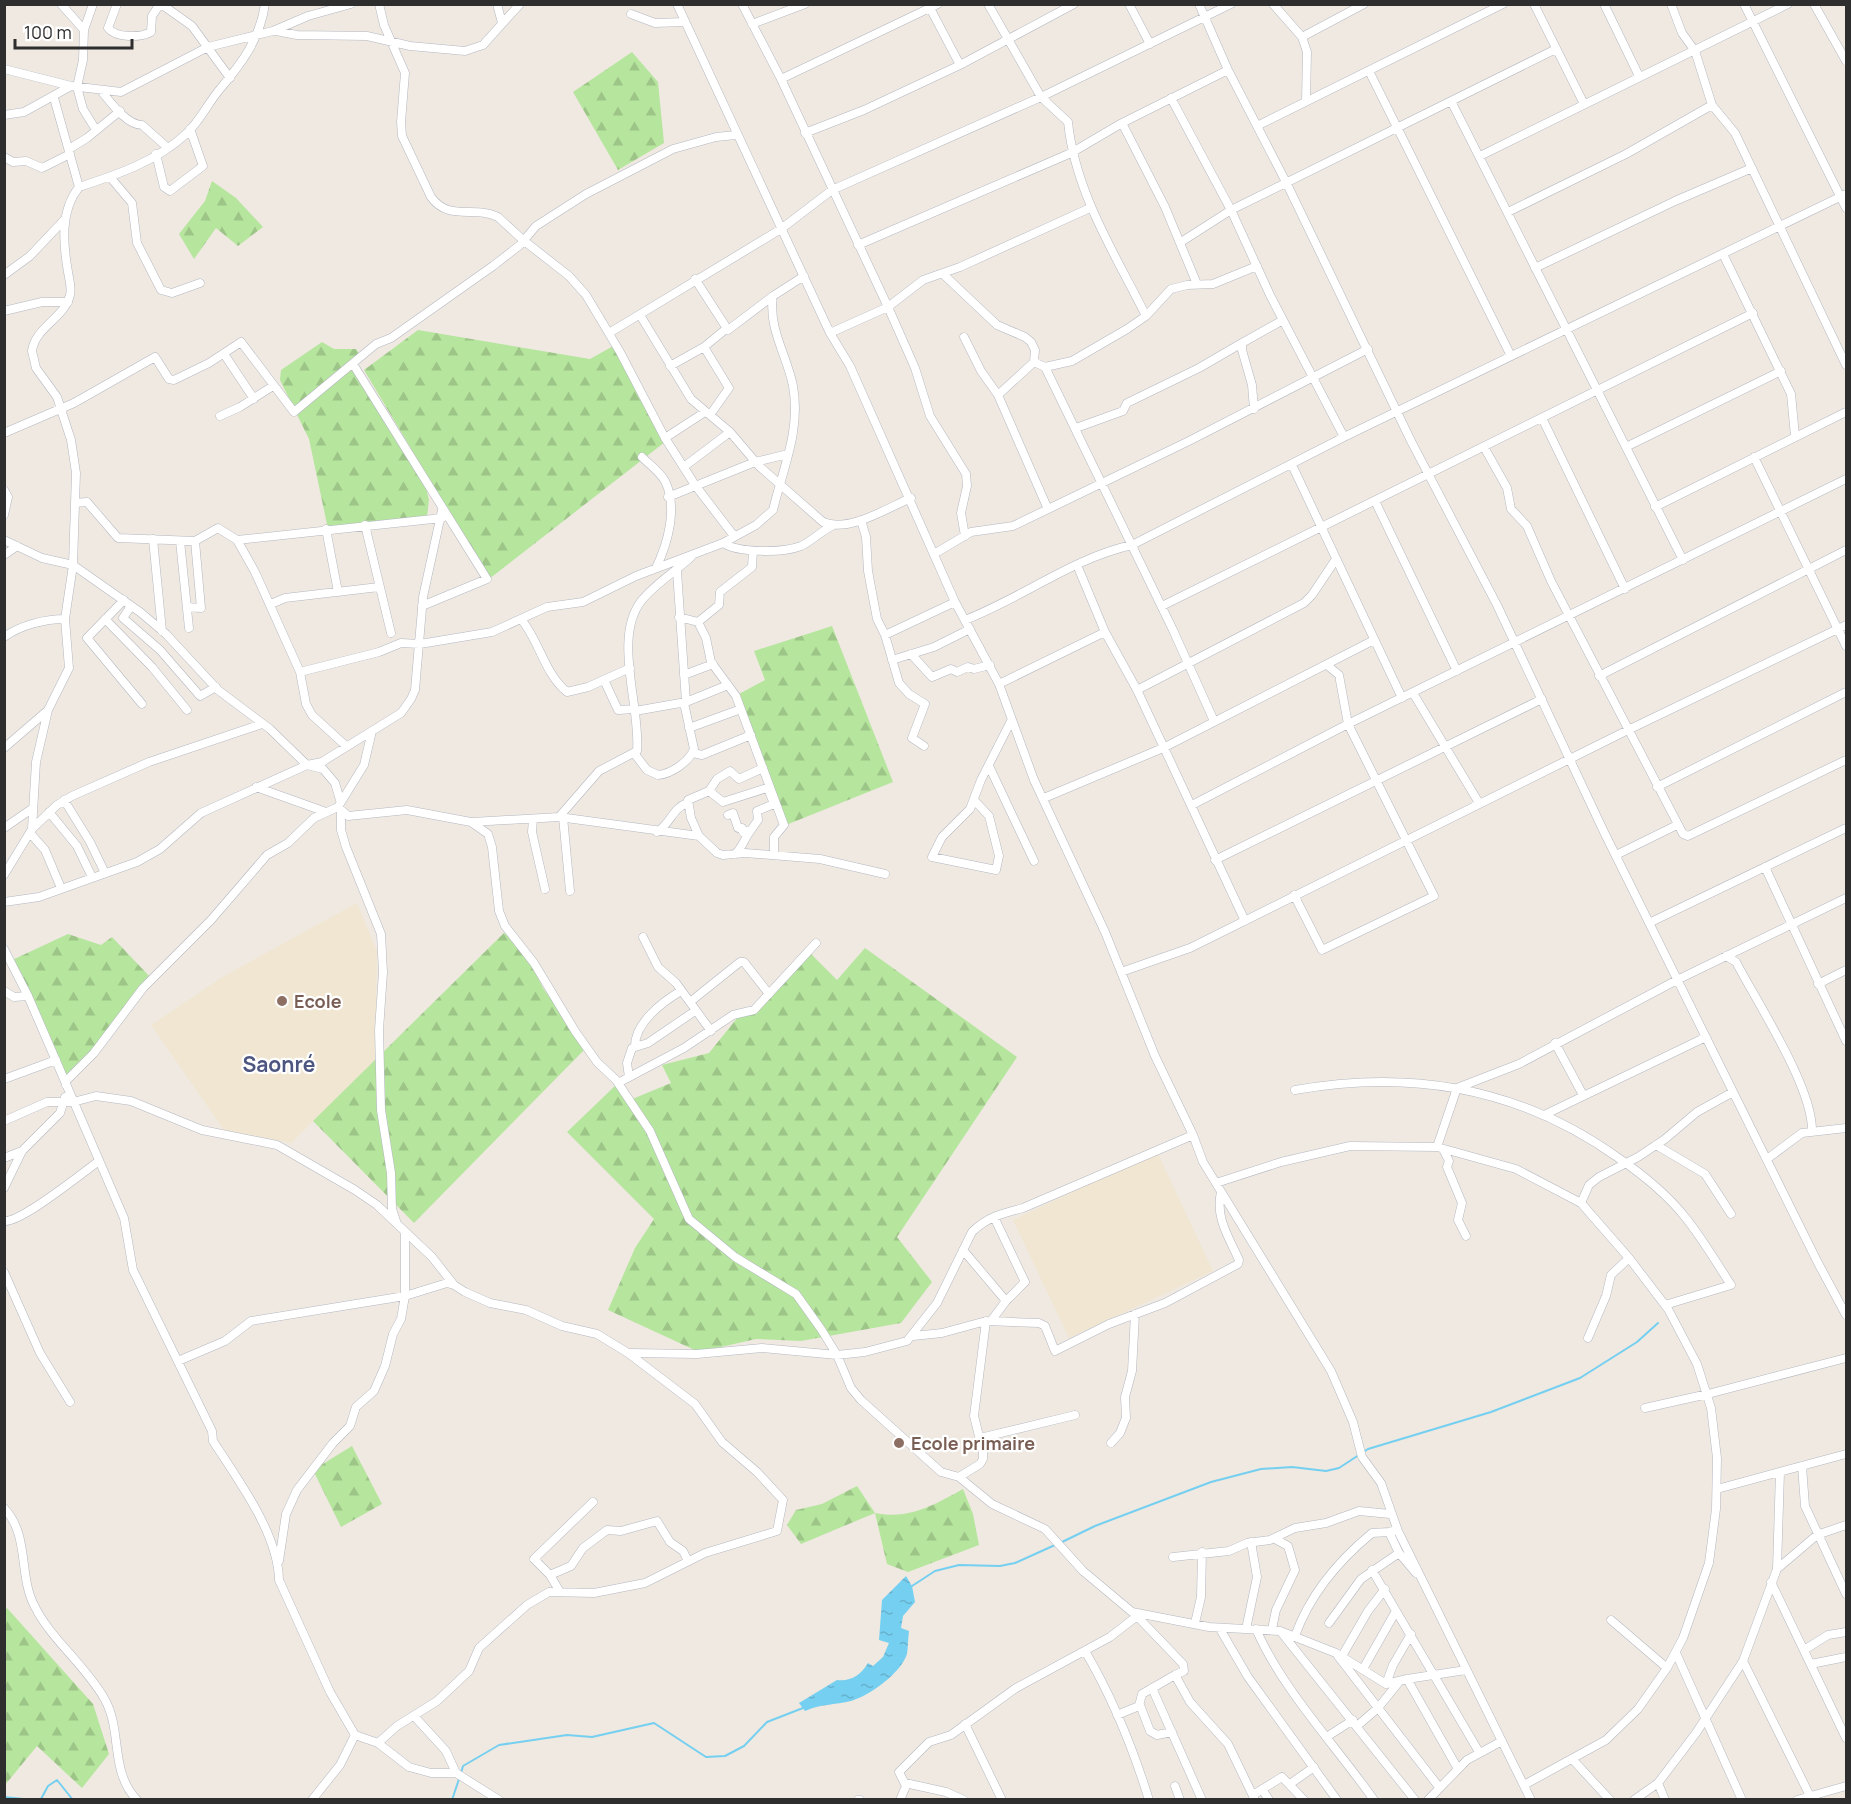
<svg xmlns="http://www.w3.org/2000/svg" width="1851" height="1804" viewBox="0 0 1851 1804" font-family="Manrope,sans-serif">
<defs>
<pattern id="forest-firs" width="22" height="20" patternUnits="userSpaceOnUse" patternTransform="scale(1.5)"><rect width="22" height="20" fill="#b6e59e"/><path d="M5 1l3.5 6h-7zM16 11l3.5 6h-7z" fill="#9dc588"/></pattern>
<pattern id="water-ripples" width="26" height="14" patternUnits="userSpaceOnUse" patternTransform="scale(1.5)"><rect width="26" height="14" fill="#75cff0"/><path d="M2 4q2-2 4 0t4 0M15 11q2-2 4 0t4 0" fill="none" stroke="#66b2ce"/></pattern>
</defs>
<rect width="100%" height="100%" fill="#efe9e1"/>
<!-- education -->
<path fill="#f0e6d1" d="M 357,903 L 377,951 L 375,1060 L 291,1143 L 224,1130 L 151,1025 L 224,976 Z
M 1157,1152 L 1213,1271 L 1069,1338 L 1013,1220 Z"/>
<!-- forest -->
<path fill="url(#forest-firs)" d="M 632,52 L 658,82 L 664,143 L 618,170 L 573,92 Z
M 212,181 L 236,198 L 263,227 L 238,246 L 216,228 L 194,259 L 179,234 L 205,201 Z
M 418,330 L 590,359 L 615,345 L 665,442 L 489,579 L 364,370 Z
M 322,342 L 334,349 L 356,349 L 363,359 L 353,369 L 426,488 L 429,500 L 427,517 L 328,529 L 309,439 L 280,380 L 281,370 Z
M 832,626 L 893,782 L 786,825 L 739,694 L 765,680 L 754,651 Z
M 504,933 L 525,951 L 543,988 L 586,1048 L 414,1223 L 313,1121 Z
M 68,934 L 101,945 L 112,937 L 152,979 L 94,1053 L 66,1081 L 10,961 Z
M 865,948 L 1017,1057 L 897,1237 L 932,1282 L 901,1323 L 801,1341 L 756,1339 L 699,1352 L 608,1310 L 635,1248 L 654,1219 L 567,1132 L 617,1084 L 630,1100 L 671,1083 L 662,1065 L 709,1053 L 738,1017 L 754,1007 L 811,954 L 837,980 Z
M 352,1446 L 382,1504 L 341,1527 L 313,1470 Z
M 857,1486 L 875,1513 C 909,1520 934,1505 963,1489 L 973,1514 L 979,1545 L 908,1572 L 887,1564 L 875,1513 L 801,1544 L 787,1525 L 796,1510 L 822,1504 Z
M 7,1608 L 93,1704 L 109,1754 L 82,1788 L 37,1746 L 5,1785 L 4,1611 Z"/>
<!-- water -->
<path fill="url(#water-ripples)" d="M 906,1576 L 912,1586 L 915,1602 L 903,1616 L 901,1628 L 909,1631 C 908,1638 908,1647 907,1654 C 901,1673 869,1696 851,1701 C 835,1705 820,1704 805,1711 L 799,1703 L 837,1680 C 850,1682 861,1675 868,1663 L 873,1666 L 883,1657 L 889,1643 L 879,1640 L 882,1600 Z"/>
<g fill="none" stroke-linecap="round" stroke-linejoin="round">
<!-- stream -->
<path stroke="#75cff0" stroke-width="2" d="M 1060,1543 L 1095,1526 L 1211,1482 L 1261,1469 L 1292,1467 L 1326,1471 L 1339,1468 L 1368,1449 L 1491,1412 L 1580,1378 L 1637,1342 L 1658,1323
M 912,1586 L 935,1571 L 959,1565 L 1000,1566 L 1015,1563 L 1055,1545
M 461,1773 L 463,1766 L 499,1745 L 567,1735 L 592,1737 L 654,1723 L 706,1757 L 725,1756 L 744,1746 L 767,1722 L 803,1708
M 4,1797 L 33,1800
M 35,1800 L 41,1799 L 48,1786 L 57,1780 L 73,1800
M 86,1800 L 99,1800
M 452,1800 L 459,1779"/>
<!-- street casing -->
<g stroke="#b4b7c1" stroke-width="9">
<path id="street" d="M 61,4 L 84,30
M 93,4 L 84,30 L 83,60 L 77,87 L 83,109 L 96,130
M 117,4 L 108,28 C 116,38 140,38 151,32 L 152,16 L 160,4
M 161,4 L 192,26 L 230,78
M 379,4 L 384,25 L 405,73 L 401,122 L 402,136 L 431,197 C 449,222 475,205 498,217 L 523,240 L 569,276 L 586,295 L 620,352 L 665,438 L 695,485 L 734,536
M 497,4 L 502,23
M 677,4 L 830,333 L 850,366 L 955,602 L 999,684 L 1034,780 L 1105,932 L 1155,1056 L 1193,1135 L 1203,1162 L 1331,1371 L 1353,1422 L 1362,1457 L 1381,1483 L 1398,1531 L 1531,1800
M 742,4 L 781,79 L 888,307 L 915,368 L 930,416 L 966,474 L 967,486 L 961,513 L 965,536
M 988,4 L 1041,97 L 1068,122 C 1075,192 1115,254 1146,316
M 1129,4 L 1150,44
M 1199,4 L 1228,70 L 1286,182 L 1411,441 L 1497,605 L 1604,832 L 1818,1263 L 1846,1315
M 1273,4 L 1302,37 L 1307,52 L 1306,101
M 1534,4 L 1584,104
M 1604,4 L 1639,76
M 1671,4 L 1682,33 L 1695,51 L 1712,105 L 1735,133 L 1846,365
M 1744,4 L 1846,208
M 1814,4 L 1846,61
M 930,8 L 960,65
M 631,14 L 655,23 L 685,22
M 752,24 L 805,4
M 276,31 L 297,35 L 367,36 L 410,46 L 465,51 L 483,45 L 520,4
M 1302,37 L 1364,4
M 4,69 L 71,86 L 121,92 L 208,47 L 273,31 L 308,16 L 351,4
M 1369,71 L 1511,356
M 781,79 L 938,4
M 102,92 C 111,103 127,125 142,125 L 168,148
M 54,98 L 79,187
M 1171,98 L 1231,210 L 1270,295 L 1344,437
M 1451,101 L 1683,560
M 4,115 L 24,112 L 71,86
M 1122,123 L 1165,207 L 1197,284
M 1257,126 L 1503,4
M 805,133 L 864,110 L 960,65 L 1074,4
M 69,149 L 87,138 L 120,111
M 156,154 L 164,187 L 170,191 L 203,166 L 190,129
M 1480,156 L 1788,4
M 4,157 L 13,162 L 26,161 L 42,168 L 70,154
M 110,177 L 132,203 L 137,243 L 161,290 L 172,293 L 200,283
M 1508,212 L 1626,154 L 1712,105
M 1181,242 L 1231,210 L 1556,49
M 858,245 L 1071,153 L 1122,123 L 1228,70
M 1723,254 L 1791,394 L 1795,436
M 1535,268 L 1675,201 L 1752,168
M 943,274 L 997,325 L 1025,337 L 1031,342 L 1035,350 L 1034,362 L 1045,367 L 1173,630 L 1214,721
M 4,275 L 30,256 L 64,220
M 695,279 L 728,330 L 773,296
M 4,311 L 42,302 L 68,302
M 640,315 L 691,399 L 730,432 L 759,466 L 823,522 C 849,533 887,508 911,498
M 609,333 L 781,229 L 832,190 L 1041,97 L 1231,4
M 830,333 L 888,307 L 923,280 L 960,267 L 1090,208
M 964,337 L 981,371 L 998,395 L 1047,507
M 704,347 L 729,388 L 710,415
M 224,354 L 254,399
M 353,364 L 487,579 L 422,606
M 670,366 L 704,347 L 726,329
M 1045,367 L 1072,361 L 1127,329 L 1146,316 L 1171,289 L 1187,285 L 1213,284 L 1257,266
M 998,395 L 1034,362
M 1254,409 L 1252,385 L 1242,350 L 1242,343 L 1283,320
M 220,416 L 240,407 L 273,386
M 1542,418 L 1625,589
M 1076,428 L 1123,411 L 1127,403 L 1199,368 L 1242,343
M 4,433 L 74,403 L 155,357 L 169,379 L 174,380 L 209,363 L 241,342 L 294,412 L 376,344 L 391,338 L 493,266 L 520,245 L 536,226 L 586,194 L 673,149 L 716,137 L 736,135
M 665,438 L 705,412
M 1484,447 L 1507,488 L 1511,509 L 1527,526 L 1551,581 L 1683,834 L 1688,836 L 1846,760
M 1626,447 L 1781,371
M 642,457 C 649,464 660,472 665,481 C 678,507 668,543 656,568
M 1754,457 L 1846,646
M 1292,465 L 1402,698
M 685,466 L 730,432
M 4,490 L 8,497 L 4,515
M 668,497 L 755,462 L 788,454
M 1375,501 L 1457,671
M 75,503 L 87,502 L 118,538 L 195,541 L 218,528 L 237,540 L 255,572 L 300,672 L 306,704 L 312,715 L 346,746
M 1655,507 L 1846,412
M 861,520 L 866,537 L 868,571 L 877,619 L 885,635 L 899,683 L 909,694 L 925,704 L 912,738 L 924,746
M 365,525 L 391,633
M 326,529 L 338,592
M 153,539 L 162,631
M 4,540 L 42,558 L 73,565 L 140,612 L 166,634 L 218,690 L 270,729 L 307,765 L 323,769 L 335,783 L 340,800
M 237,540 L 442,518
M 180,541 L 189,628
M 723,543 C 738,553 783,553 801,546 C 812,541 821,531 832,526
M 934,554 L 971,532 L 1013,526 L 1189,441 L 1368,349
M 4,555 L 17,546
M 1077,565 L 1105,632 L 1137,690 L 1245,921
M 124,600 L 87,638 L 142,704
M 271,604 L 285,598 L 379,587
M 131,606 L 123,618 L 160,650 L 200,696 L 216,687
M 1162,606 L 1753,313
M 187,607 L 201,608 L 195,541
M 679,617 L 698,622 L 706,638 L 711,662 L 736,696 L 784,825 L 774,837 L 774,855
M 105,619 L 152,667 L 187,710
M 521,619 C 540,642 544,673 567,692 L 588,687 L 630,668
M 965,620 C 1022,598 1073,558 1132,545 L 1344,437 L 1846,194
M 698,622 L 719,605 L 720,592 L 752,567 L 753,551
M 885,635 L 955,602
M 4,637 C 21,625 45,619 65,619
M 911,654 L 932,677 L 951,669 L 957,672 L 968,667 L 974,669 L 990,665
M 892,660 L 934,647 L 970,629
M 300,672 L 379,652 L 401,643 L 420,644 L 492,632 L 547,607 L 583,602 L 636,576 L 723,543 L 756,525 L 773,510 C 783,468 801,430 793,386 C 787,355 768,329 773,296 L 804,276
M 684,675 L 713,664
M 1599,676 L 1846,550
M 604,680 L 618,710 L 635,709
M 999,684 L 1105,632
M 1137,690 L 1304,603 L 1312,595 L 1336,559
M 1413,693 L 1479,803
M 686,702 L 728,685
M 635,711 L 686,702 L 677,571
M 689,728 L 741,709
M 4,748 L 47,711
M 634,753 L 647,770 L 658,775 C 671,774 689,762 694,749 L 684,703
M 693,753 L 702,755 L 751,735
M 989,766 L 1034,861
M 256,787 L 326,812
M 1657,787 L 1846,692
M 709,791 L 723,802 L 770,787 L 769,791 L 774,804 L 757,811 L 758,820 L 751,830 L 743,832 L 742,828 L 738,828 L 733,813 L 728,815
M 1044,798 L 1163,748 L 1374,640
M 64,800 L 90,842 L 105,873
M 974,800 L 989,816 L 999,856 L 996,870 L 932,857 L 942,837 L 970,809 L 981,780 L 1011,721
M 1192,805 L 1348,724 L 1846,479
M 338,807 L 348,816 L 407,810 L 471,822 L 488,834 L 492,847 L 499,911 L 505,926 L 534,963 L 575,1031 L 597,1062 L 616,1080 L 650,1131 L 689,1219 L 735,1257 L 796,1294 L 821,1329 L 837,1355 L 851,1388 L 861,1400 L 941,1472 L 959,1477 L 992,1504 L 1045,1529 L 1083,1571 L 1132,1612 L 1209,1627 L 1280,1631 L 1336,1653 L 1386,1684 L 1407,1679 L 1466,1670
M 49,812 L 77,846 L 92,877
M 341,812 L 341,830 L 346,847 L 381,934 L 383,972 L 379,1030 L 381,1110 L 391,1173 L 392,1209 L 397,1224
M 559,817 L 599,771 L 637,751 C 641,707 612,637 642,600 C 655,584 676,571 691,557
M 563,817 L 570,891
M 533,819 L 532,832 L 545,889
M 472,822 L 559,817 L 699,836 L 717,853 L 723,855 L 745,853 L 820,859 L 885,874
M 4,828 L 33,808
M 32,829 L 57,805 L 72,796 L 149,762 L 262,724
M 657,832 C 671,823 672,809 687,803
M 30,833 L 45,850 L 61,888
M 699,836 L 691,818 L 688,800 L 709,791 L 717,779 L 730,771 L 739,779 L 763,768
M 735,854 C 744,846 744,838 751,830
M 1616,855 L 1677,825
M 1215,860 L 1542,699
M 1765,867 L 1846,1041
M 4,875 L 32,829 L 36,762 L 48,710 L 69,668 L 65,619 L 73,565 L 76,473 L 71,440 L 57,397 L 36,368 L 32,351 C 35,327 65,318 70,295 C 72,287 69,279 68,272 C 63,243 60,211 79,187 C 116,175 158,161 187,133 C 200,121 208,103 220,89 C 242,63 260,39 265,4
M 1294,895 L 1322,950 L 1434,896 L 1348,724 L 1339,675 L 1327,665
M 4,902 L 39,897 L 137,862 L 160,849 L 201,813 L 307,765 L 322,762 L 401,713 L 411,699 L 415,690 L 423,597 L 442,510
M 1649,923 L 1846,828
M 643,937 L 658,967 L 676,983 L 711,1031
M 4,949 L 28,996 L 124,1218 L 133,1270 L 212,1431 L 213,1441 C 238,1480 278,1533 279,1580 L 330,1692 L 355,1735 L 378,1743 L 409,1767 L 431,1773 L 456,1773 L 499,1800
M 1726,956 L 1736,962 C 1758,1004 1812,1086 1812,1130
M 1121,972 L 1190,948 L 1628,730 L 1846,625
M 1818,984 L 1846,970
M 4,991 L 14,997 L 28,996
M 690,1002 L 740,962 L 744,962 L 769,994
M 1555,1043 L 1583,1095
M 635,1046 C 635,1023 662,1002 681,991
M 629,1077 L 627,1063 L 632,1048 L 648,1043 L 695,1011
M 7,1078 L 56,1060
M 618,1083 L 684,1048 L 733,1015 L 754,1010 L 816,943
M 66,1085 L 66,1081 L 94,1053 L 143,988 L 211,920 L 267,855 L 288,843 L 314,818 L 338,807 L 364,765 L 372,731
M 1295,1090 C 1412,1069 1520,1088 1617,1157 C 1642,1174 1666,1193 1685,1217 C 1702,1238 1716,1262 1731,1285 L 1665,1305
M 1544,1115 L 1706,1037
M 4,1121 L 47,1102 L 73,1102 L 96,1096 L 131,1101 L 202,1130 L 277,1145 L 355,1190 L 377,1205 L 432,1257 L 454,1285 L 465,1292 L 490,1303 L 526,1310 L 562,1326 L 597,1334 L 628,1353 L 695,1404 L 722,1442 L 757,1472 L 783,1500 L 777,1531 L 705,1553 L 645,1583 L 594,1593 L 549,1592 L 527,1605 L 479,1648 L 469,1671 L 437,1701 L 397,1726 L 378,1743
M 1656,1145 L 1705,1174 L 1731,1214
M 1437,1147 L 1457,1088 L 1519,1064 L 1677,980 L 1846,898
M 1443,1149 L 1449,1161 L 1447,1167 L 1462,1203 L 1458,1220 L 1466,1236
M 4,1158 L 22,1151
M 1767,1159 L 1802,1133 L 1846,1128
M 1216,1183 L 1281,1162 L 1350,1146 L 1437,1147 L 1516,1169 L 1581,1203 L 1629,1258 L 1668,1309 L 1697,1364 L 1711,1408 L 1717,1458 L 1716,1509 L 1709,1563 L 1683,1638 L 1667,1668 L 1638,1709 L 1606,1740 L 1524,1785
M 4,1188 L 22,1151 L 60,1113 L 65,1097
M 1581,1203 L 1589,1185 L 1599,1177 L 1638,1157 L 1665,1139 L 1697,1112 L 1733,1092
M 994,1217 L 1025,1282 L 1006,1301
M 4,1221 C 21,1223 82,1173 99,1161
M 963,1250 L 1006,1301 L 991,1321
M 4,1272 L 40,1353 L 70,1402
M 913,1336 L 942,1333 L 986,1321 L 1039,1323 L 1045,1326 L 1055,1351 L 1109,1324 L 1165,1303 L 1238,1264 L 1239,1260 C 1229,1237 1215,1218 1221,1192
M 1588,1338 L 1606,1296 L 1611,1275 L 1629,1258
M 630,1353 L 697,1354 L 762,1348 L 837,1355 L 865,1352 L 907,1341 L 937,1303 L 972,1232 C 987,1217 1003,1213 1023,1208 L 1193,1135
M 178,1361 L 225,1341 L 251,1321 L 405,1296 L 447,1283 L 454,1285
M 1645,1408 L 1708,1394 L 1846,1358
M 980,1438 L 1075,1415
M 1111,1443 L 1120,1433 L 1126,1418 L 1125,1397 L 1132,1371 L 1135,1314
M 1802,1466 L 1805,1506 L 1846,1594
M 959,1477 L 980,1464 L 983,1459 L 983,1452 L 974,1416 L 986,1321
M 1717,1489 L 1846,1454
M 4,1508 C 30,1535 18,1576 35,1607 C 51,1639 85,1665 104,1698 C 123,1730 109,1771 137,1800
M 1393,1531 L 1389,1532 L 1399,1553 L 1416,1573
M 1173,1557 L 1229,1551 L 1247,1543 L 1270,1540 L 1295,1528 L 1326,1523 L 1359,1511 L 1390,1514
M 279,1561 L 286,1514 L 297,1490 L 333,1443 L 350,1426 L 356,1407 L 374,1391 L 385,1366 L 393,1334 L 401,1319 L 405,1296 L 405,1235
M 1777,1569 L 1817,1535 L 1846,1525
M 1372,1570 L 1479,1752
M 550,1575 L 571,1566 L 583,1548 L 607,1530 L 621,1531 L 657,1521 L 670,1542 L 683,1551 L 688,1561
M 1771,1582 L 1846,1738
M 560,1592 L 550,1575 L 534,1559 L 593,1502
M 1134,1613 L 1183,1664 L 1184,1671 L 1175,1675 L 1190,1702 L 1228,1744 L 1255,1800
M 1611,1620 L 1667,1668
M 1195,1623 L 1201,1597 L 1202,1552
M 1329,1623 L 1361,1579 L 1399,1553
M 1220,1629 L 1248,1677 L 1337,1800
M 1246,1629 L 1257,1577 L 1251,1542
M 1256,1629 C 1282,1689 1336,1746 1374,1800
M 1272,1629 L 1276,1610 L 1295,1570 L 1288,1546 L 1275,1539
M 1281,1632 L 1415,1800
M 1295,1636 C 1310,1594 1338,1561 1372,1533 L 1389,1532
M 1804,1650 L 1828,1635 L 1846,1632
M 1085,1651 C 1112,1697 1133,1748 1149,1800
M 1676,1653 L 1742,1800
M 1338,1656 L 1439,1787
M 1342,1656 L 1368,1611 L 1385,1589
M 1743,1661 L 1810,1796
M 1811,1664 L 1846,1657
M 1363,1669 L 1396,1611
M 1407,1679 L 1458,1769
M 1386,1684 L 1393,1665 L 1411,1634
M 1152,1688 L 1202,1800
M 1140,1705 L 1150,1731 L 1157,1735 L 1172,1732
M 1117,1715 L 1139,1706 L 1142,1694 L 1175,1675
M 414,1716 L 446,1751 L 456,1773
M 965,1724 L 1002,1800
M 1357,1726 L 1378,1708 L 1399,1682
M 1328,1736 L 1353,1720
M 1573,1760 L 1610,1800
M 905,1783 L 946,1792 L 964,1800
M 1658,1783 L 1665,1800
M 1290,1784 L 1314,1767
M 1175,1786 L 1180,1800
M 1262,1789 L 1269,1800
M 1253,1795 L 1282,1777 L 1304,1800
M 312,1800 L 340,1765 L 355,1735
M 858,1800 L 860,1800
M 900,1800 L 906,1786 L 899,1772 L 929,1742 L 951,1735 L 1016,1688 L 1110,1637 L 1137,1616
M 1428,1800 L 1467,1760 L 1502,1741
M 1634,1800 L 1658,1783 L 1696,1733 L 1743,1661 L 1777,1569 L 1780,1472
M 1797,1800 L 1846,1786"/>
</g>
<!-- street -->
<use href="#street" stroke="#fff" stroke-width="8"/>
</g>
<!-- markers -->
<g fill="#8d6e63" stroke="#fff" stroke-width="2">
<circle cx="282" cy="1001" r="6"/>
<circle cx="899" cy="1443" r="6"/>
</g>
<g text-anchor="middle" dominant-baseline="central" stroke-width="4.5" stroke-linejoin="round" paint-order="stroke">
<!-- education labels -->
<g font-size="18" font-weight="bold" fill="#785e54" stroke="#fff" text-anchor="start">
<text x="294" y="1001">Ecole</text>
<text x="911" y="1443">Ecole primaire</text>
</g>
<!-- quarter labels -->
<g font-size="21" font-weight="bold" fill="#4d5680" stroke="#fff">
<text x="279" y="1064">Saonré</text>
</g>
</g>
<!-- border -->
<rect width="1851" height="1804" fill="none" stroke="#2e2e2e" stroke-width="12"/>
<!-- scale -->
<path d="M15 39v9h117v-9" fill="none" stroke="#2e2e2e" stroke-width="3"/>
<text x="24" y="39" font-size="18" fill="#2e2e2e" stroke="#ffffff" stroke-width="4.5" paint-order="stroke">100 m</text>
</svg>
